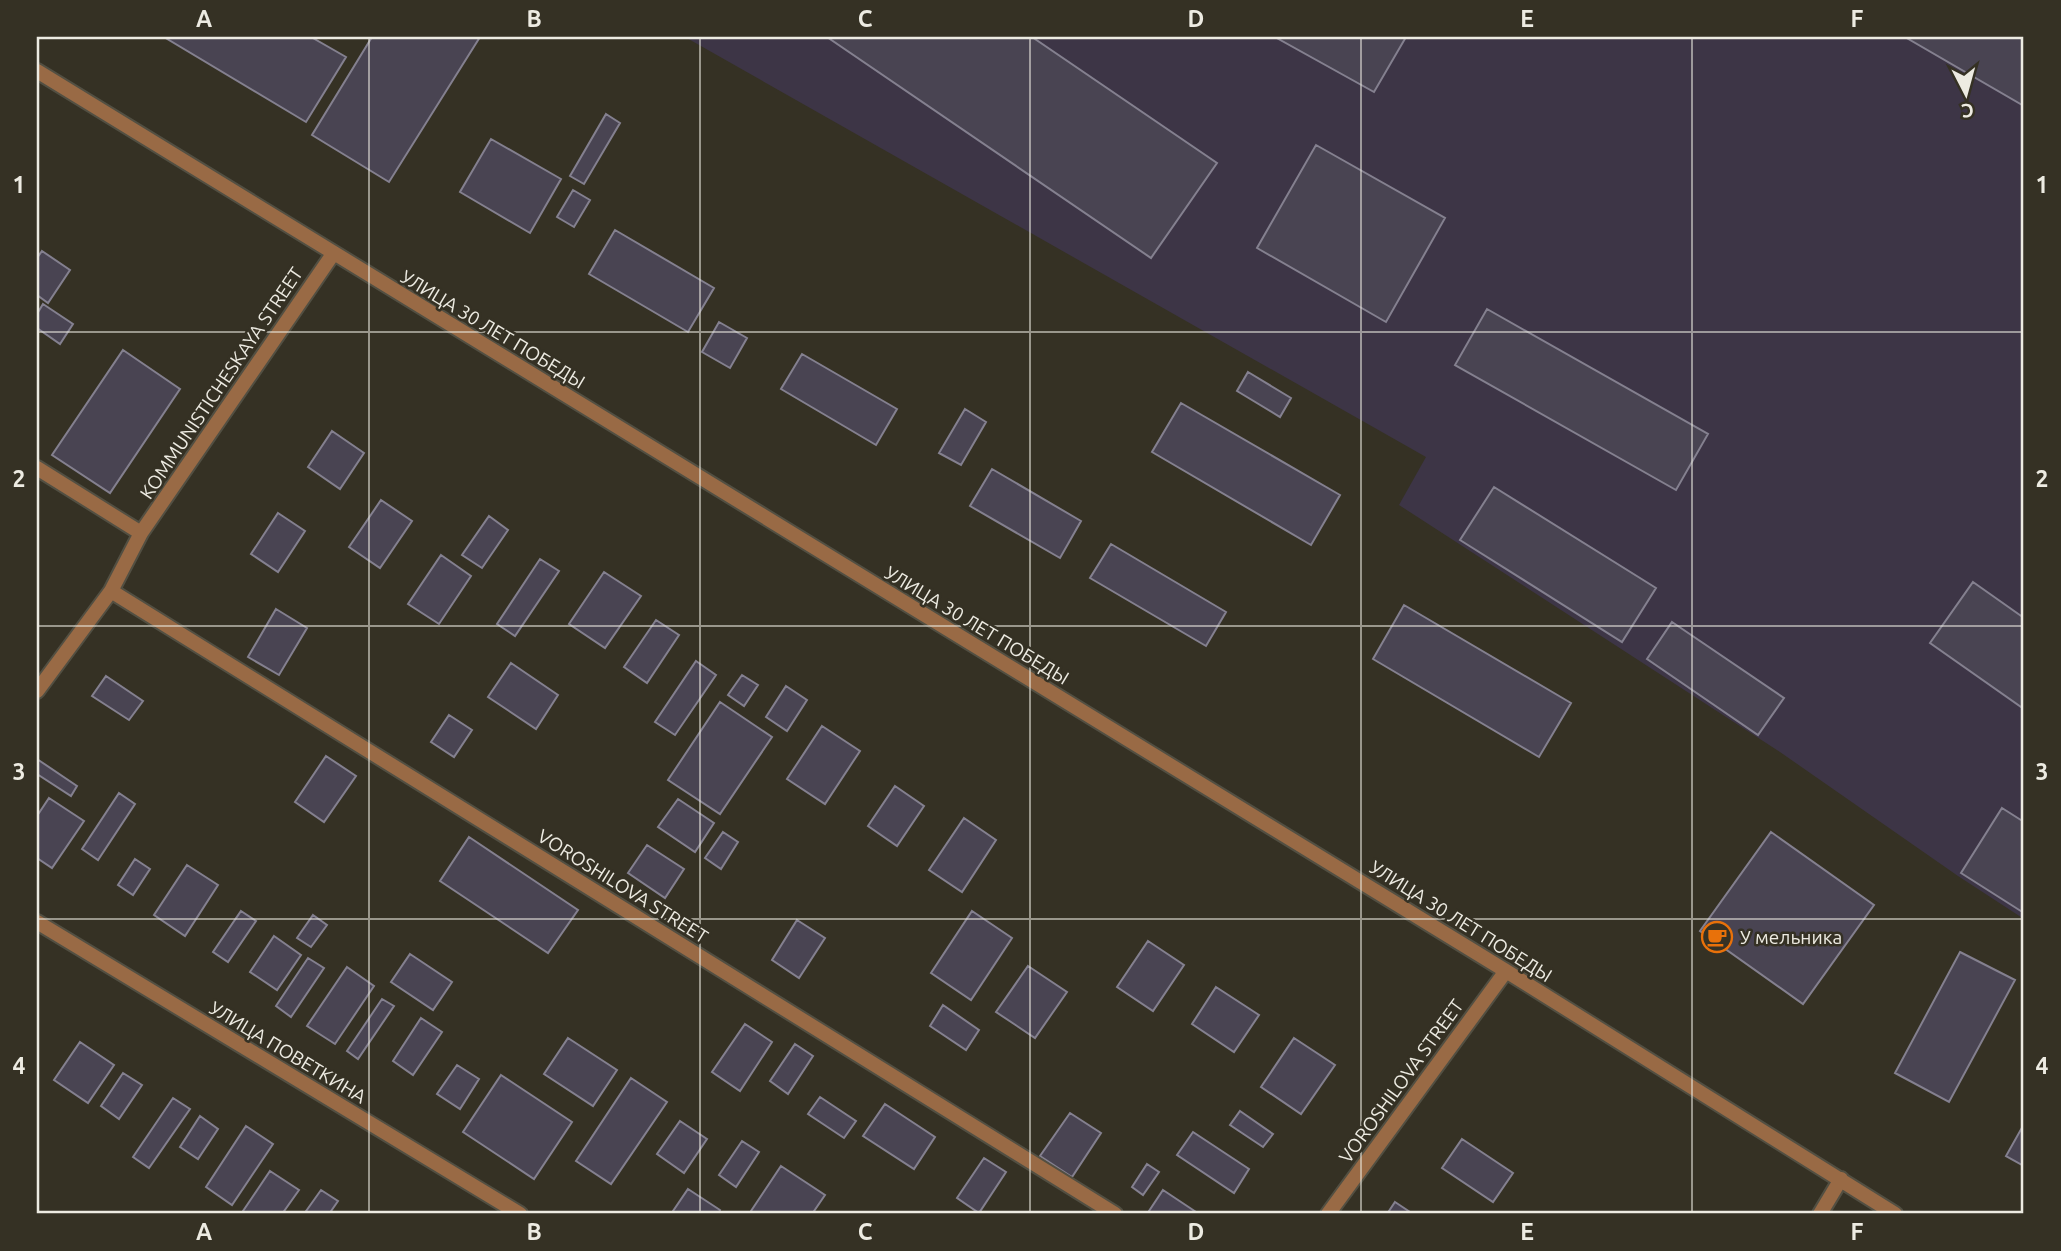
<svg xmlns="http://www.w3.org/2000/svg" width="2061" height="1251" viewBox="0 0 2061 1251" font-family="Ubuntu,sans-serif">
<rect width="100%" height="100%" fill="#353124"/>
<!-- industrial -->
<path fill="#3d3546" d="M 685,37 L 2024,37 L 2024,919 L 1958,876 L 1780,752 L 1399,505 L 1426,457 Z"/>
<!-- building -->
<path fill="#494452" stroke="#84808f" stroke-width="2" d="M 164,37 L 311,37 L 346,57 L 306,122 Z
M 372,37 L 480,37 L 389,182 L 312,135 Z
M 827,37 L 1032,37 L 1217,163 L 1151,258 Z
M 1275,37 L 1406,37 L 1374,92 Z
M 1905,37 L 2024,37 L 2024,106 Z
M 606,114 L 620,123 L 584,184 L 570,176 Z
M 491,139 L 561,179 L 530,233 L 460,192 Z
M 1316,145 L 1445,218 L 1386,322 L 1257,248 Z
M 573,190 L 590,200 L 574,227 L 557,217 Z
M 615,230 L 714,288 L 688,332 L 589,274 Z
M 42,251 L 70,270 L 48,303 L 37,295 L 37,258 Z
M 43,304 L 73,324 L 60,344 L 37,328 L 37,314 Z
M 1487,309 L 1708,434 L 1676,490 L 1455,365 Z
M 719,322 L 747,338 L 730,368 L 702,352 Z
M 123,350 L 180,389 L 110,493 L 52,455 Z
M 802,354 L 897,409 L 876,445 L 781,389 Z
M 1248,372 L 1291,398 L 1280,417 L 1237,391 Z
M 1181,403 L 1340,495 L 1311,545 L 1152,452 Z
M 965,409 L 986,422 L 961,465 L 939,453 Z
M 332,431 L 364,453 L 340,489 L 308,467 Z
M 992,469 L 1081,521 L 1060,558 L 970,506 Z
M 1494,487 L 1656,588 L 1622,642 L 1460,540 Z
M 381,500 L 412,521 L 380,568 L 349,547 Z
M 278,513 L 305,531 L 278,572 L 251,554 Z
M 489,516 L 508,530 L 482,568 L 462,555 Z
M 1111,544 L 1226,612 L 1206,646 L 1090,578 Z
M 441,555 L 471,576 L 439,624 L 408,604 Z
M 540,559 L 559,571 L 515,636 L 497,624 Z
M 604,572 L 641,596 L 605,648 L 569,624 Z
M 1973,582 L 2024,618 L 2024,709 L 1930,643 Z
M 1404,605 L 1571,703 L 1539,757 L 1373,659 Z
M 276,609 L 307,628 L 279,675 L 248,657 Z
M 656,620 L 679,635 L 647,683 L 624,667 Z
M 1672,622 L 1784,698 L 1758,735 L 1647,659 Z
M 696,661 L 716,675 L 675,735 L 655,722 Z
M 511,663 L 558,695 L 536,729 L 488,697 Z
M 742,675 L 758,685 L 744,706 L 728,695 Z
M 106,676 L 143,701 L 129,720 L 92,696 Z
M 786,686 L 807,700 L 787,731 L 766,717 Z
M 720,702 L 772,737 L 720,814 L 668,780 Z
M 449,715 L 472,730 L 454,757 L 431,742 Z
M 822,726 L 860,751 L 825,804 L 787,779 Z
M 326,756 L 356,776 L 324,822 L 295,802 Z
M 37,759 L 77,786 L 71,796 L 37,774 Z
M 895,786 L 924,806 L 897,846 L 868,826 Z
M 119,793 L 135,804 L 98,860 L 82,849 Z
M 49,798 L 84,821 L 52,868 L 37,858 L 37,816 Z
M 678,799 L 714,823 L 695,852 L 658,827 Z
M 2002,808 L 2024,822 L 2024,913 L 1961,873 Z
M 964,818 L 996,840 L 962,892 L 929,870 Z
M 723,832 L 738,842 L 721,869 L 705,858 Z
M 1771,832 L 1874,905 L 1803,1004 L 1700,931 Z
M 469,837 L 578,910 L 548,953 L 440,881 Z
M 647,845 L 684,869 L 665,898 L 628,873 Z
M 135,859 L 150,869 L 133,895 L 118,885 Z
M 187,865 L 218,885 L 185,936 L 154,915 Z
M 241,911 L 256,921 L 228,962 L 213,952 Z
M 972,911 L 1012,938 L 971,1000 L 931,973 Z
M 313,915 L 327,925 L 311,947 L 297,938 Z
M 797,920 L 825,938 L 799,978 L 772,960 Z
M 274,936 L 301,955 L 277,990 L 250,972 Z
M 1148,941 L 1184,965 L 1153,1011 L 1117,987 Z
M 1960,952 L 2015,980 L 1949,1102 L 1895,1073 Z
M 410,954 L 452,982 L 433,1010 L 391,982 Z
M 308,958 L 324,968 L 291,1017 L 276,1006 Z
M 1028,966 L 1067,992 L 1035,1038 L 996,1012 Z
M 347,967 L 374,986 L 335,1044 L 307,1026 Z
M 1216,987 L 1259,1015 L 1234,1052 L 1192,1024 Z
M 382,999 L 394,1006 L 358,1059 L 347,1051 Z
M 943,1005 L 979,1030 L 966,1050 L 930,1026 Z
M 421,1018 L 442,1032 L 413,1075 L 393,1061 Z
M 745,1024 L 772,1042 L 740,1091 L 712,1072 Z
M 568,1038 L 617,1070 L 593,1106 L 544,1074 Z
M 1294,1038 L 1335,1065 L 1301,1114 L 1261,1087 Z
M 80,1042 L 114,1065 L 88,1103 L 54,1080 Z
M 795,1044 L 813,1056 L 788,1094 L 770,1081 Z
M 457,1065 L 479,1079 L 460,1109 L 437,1094 Z
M 123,1073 L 142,1085 L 119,1119 L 101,1106 Z
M 501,1075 L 572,1122 L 534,1179 L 463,1132 Z
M 631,1078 L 667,1102 L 611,1184 L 576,1161 Z
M 820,1097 L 856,1121 L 844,1138 L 808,1114 Z
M 173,1098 L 190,1109 L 149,1168 L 133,1157 Z
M 885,1104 L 935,1137 L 914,1169 L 863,1136 Z
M 1240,1111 L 1273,1134 L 1263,1147 L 1230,1125 Z
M 1070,1113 L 1101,1133 L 1072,1177 L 1040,1156 Z
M 200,1116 L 218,1129 L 198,1159 L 180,1147 Z
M 680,1121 L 707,1139 L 684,1173 L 657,1154 Z
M 2024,1124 L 2024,1166 L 2006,1156 Z
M 246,1126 L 273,1144 L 232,1205 L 206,1187 Z
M 1193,1132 L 1249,1169 L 1234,1193 L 1177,1155 Z
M 1462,1139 L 1513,1173 L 1493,1202 L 1442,1168 Z
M 742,1141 L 759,1152 L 736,1187 L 719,1175 Z
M 984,1158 L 1006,1172 L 979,1213 L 957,1198 Z
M 1147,1164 L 1159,1172 L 1143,1195 L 1132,1187 Z
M 781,1166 L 825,1195 L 812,1214 L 749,1214 Z
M 270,1171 L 299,1190 L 282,1214 L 241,1214 Z
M 688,1189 L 720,1210 L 718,1214 L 671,1214 Z
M 321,1190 L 338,1201 L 329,1214 L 304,1214 Z
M 1163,1190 L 1199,1214 L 1147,1214 Z
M 1395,1202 L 1413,1214 L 1387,1214 Z"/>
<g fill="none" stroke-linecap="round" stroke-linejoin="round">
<!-- street casing -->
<g stroke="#524f42" stroke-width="18">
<path id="street" d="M 37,71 L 1506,971 L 1895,1214
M 37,468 L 141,533
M 111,591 L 1115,1214
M 37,691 L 111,591 L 141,533 L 333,254
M 37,922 L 520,1214
M 1328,1214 L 1506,971
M 1820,1214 L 1841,1179"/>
</g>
<!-- street -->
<use href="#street" stroke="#996a45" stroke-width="14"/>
</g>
<!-- grid -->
<path fill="none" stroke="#edebe2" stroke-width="2" stroke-opacity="0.55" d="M 369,37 L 369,1214M 700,37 L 700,1214M 1030,37 L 1030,1214M 1361,37 L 1361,1214M 1692,37 L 1692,1214M 37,332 L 2024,332M 37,626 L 2024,626M 37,919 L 2024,919"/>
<!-- icons -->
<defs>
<g id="cafe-ring" transform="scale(1.575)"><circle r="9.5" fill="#353124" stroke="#e8710a" stroke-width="1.5"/><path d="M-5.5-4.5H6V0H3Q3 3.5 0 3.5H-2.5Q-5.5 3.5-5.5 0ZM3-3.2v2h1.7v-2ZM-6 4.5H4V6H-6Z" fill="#e8710a"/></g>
</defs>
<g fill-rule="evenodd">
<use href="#cafe-ring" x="1717" y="937"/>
</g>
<g text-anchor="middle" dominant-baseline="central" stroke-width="5" stroke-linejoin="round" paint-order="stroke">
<!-- street labels -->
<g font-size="19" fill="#edebe2" stroke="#353124">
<text transform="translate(493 329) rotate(31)">УЛИЦА 30 ЛЕТ ПОБЕДЫ</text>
<text transform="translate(221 383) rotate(-56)">KOMMUNISTICHESKAYA STREET</text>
<text transform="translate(977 625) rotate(31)">УЛИЦА 30 ЛЕТ ПОБЕДЫ</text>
<text transform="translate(623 886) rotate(32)">VOROSHILOVA STREET</text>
<text transform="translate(1461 921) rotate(32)">УЛИЦА 30 ЛЕТ ПОБЕДЫ</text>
<text transform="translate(288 1052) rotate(31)">УЛИЦА ПОВЕТКИНА</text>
<text transform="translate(1401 1081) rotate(-54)">VOROSHILOVA STREET</text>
</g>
<!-- poi labels -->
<g font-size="19" fill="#edebe2" stroke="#353124" text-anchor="start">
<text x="1740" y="937">У мельника</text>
</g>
</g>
<!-- border -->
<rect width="2061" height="1251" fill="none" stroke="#353124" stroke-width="77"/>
<!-- north arrow -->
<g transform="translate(1966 94) rotate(174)" stroke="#353124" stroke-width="5" paint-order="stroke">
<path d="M0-5L12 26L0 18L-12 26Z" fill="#edebe2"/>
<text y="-10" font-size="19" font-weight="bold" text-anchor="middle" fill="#edebe2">С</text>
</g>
<rect x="38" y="38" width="1984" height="1174" fill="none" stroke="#edebe2" stroke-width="2.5"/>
<g font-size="23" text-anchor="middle" font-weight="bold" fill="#edebe2">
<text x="204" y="27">A</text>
<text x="534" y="27">B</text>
<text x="865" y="27">C</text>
<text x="1196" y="27">D</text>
<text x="1527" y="27">E</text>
<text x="1857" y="27">F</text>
<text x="19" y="193">1</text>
<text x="2042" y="193">1</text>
<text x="19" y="487">2</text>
<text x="2042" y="487">2</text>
<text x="19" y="780">3</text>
<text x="2042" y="780">3</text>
<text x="19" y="1074">4</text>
<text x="2042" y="1074">4</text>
<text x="204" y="1240">A</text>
<text x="534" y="1240">B</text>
<text x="865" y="1240">C</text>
<text x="1196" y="1240">D</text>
<text x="1527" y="1240">E</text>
<text x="1857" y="1240">F</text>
</g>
</svg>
